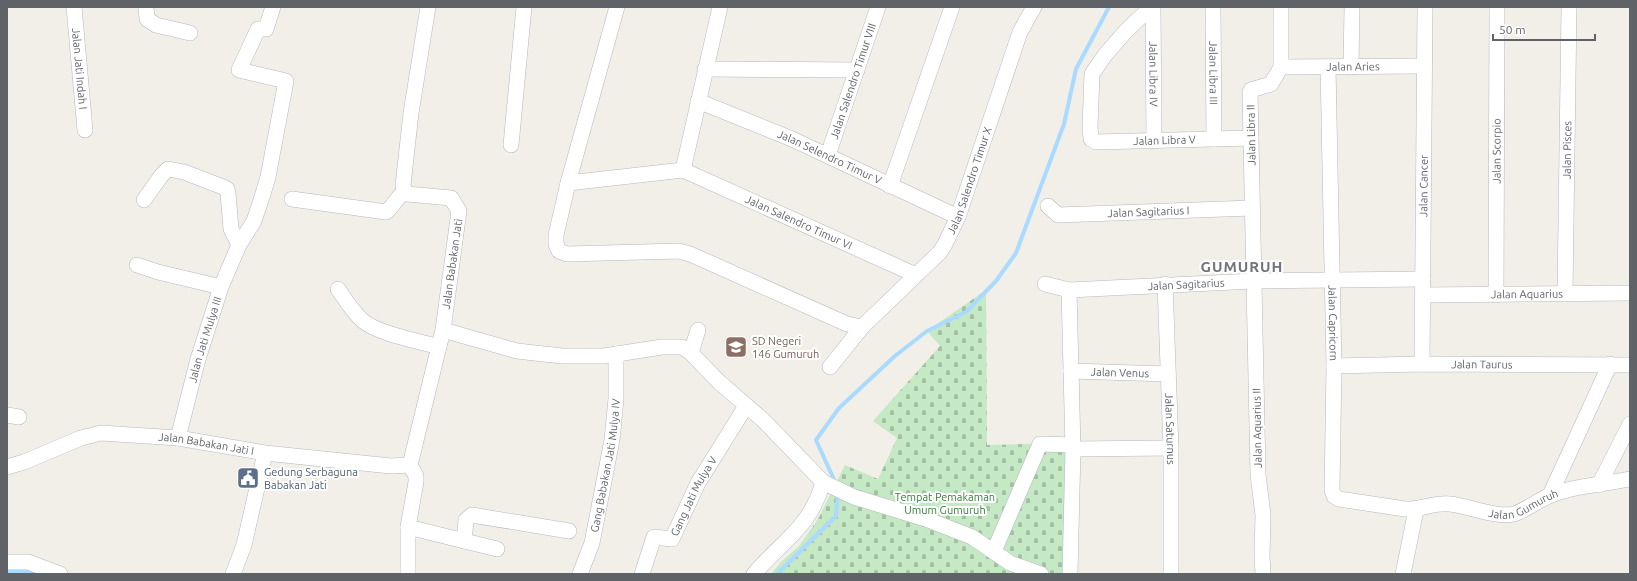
<svg xmlns="http://www.w3.org/2000/svg" width="1637" height="581" viewBox="0 0 1637 581" font-family="Ubuntu,sans-serif">
<defs>
<pattern id="cemetery-stones" width="16" height="16" patternUnits="userSpaceOnUse"><rect width="16" height="16" fill="#c5e8c5"/><path d="M2 7V4a2 2 0 0 1 4 0v3zM10 15v-3a2 2 0 0 1 4 0v3z" fill="#a3c0a4"/></pattern>
</defs>
<rect width="100%" height="100%" fill="#f1efe8"/>
<!-- cemetery -->
<path fill="url(#cemetery-stones)" d="M 986,290 L 987,445 L 1071,443 L 1066,574 L 771,574 L 781,562 L 799,546 L 818,519 L 845,465 L 878,479 L 897,438 L 873,421 L 940,346 L 927,331 Z"/>
<g fill="none" stroke-linecap="round" stroke-linejoin="round">
<!-- stream -->
<path stroke="#aadaff" stroke-width="4" d="M 836,484 L 816,440 L 839,408 L 895,356 L 927,331 L 966,312 L 996,281 L 1016,253 L 1064,124 L 1076,69 L 1109,7
M 777,574 L 836,516 L 838,492"/>
<!-- river -->
<path stroke="#aadaff" stroke-width="24" d="M 7,574 L 20,572 L 30,574"/>
<!-- street casing -->
<g stroke="#b5b8bc" stroke-width="16">
<g id="street">
<path id="s1" d="M 74,7 L 85,130"/>
<path d="M 146,7 L 147,19 L 156,25 L 190,33"/>
<path d="M 617,7 L 568,183 L 556,235 L 556,244 L 559,251 L 567,254 L 679,251 L 690,254 L 847,324 L 862,327"/>
<path id="s2" d="M 1151,7 L 1125,32 L 1105,55 L 1092,74 L 1090,127 L 1091,139 L 1096,142 L 1251,138"/>
<path id="s3" d="M 1153,7 L 1154,141"/>
<path id="s4" d="M 1213,7 L 1214,139"/>
<path id="s5" d="M 1281,67 L 1424,66"/>
<path id="s6" d="M 1328,67 L 1334,366 L 1332,490 L 1334,496 L 1339,499 L 1405,509 C 1421,510 1435,502 1450,504 C 1469,506 1496,518 1514,514 C 1526,510 1537,501 1549,496 C 1572,486 1605,484 1630,479"/>
<path d="M 1351,67 L 1352,7"/>
<path d="M 705,69 L 857,70"/>
<path id="s7" d="M 698,101 L 792,139 L 958,217"/>
<path d="M 511,145 L 524,7"/>
<path id="s8" d="M 828,155 L 878,7"/>
<path id="s9" d="M 683,170 L 916,275"/>
<path d="M 568,183 L 683,170 L 720,7"/>
<path d="M 890,186 L 952,7"/>
<path d="M 405,191 L 407,194 L 451,198 L 459,211 L 443,330 L 410,465"/>
<path d="M 405,191 L 403,185 L 411,113 L 428,7"/>
<path d="M 292,199 L 386,212 C 392,208 397,197 405,191"/>
<path d="M 144,200 L 161,176 L 168,169 L 184,172 L 223,187 L 227,189 L 228,193 L 231,229 L 239,245"/>
<path id="s10" d="M 1048,206 L 1058,215 L 1252,208"/>
<path d="M 137,265 L 158,272 L 221,287"/>
<path id="s11" d="M 1045,284 L 1069,290 L 1254,281 L 1423,279"/>
<path id="s12" d="M 1165,284 L 1171,448 L 1171,574"/>
<path d="M 338,289 C 346,301 353,312 363,321 C 379,334 419,341 439,347"/>
<path d="M 1069,290 L 1073,449 L 1070,574"/>
<path id="s13" d="M 1565,294 L 1569,7"/>
<path id="s14" d="M 1423,295 L 1630,293"/>
<path id="s15" d="M 1496,295 L 1497,7"/>
<path d="M 443,330 L 517,351 L 562,356 L 604,356 L 662,347 L 682,347 L 691,353 L 718,381 L 763,420 L 823,482 L 854,497 L 926,519 L 972,537 L 1010,563 L 1041,574"/>
<path d="M 691,353 L 698,330"/>
<path id="s16" d="M 1422,364 L 1425,7"/>
<path id="s17" d="M 1334,366 L 1422,364 L 1630,365"/>
<path id="s18" d="M 830,367 L 862,327 L 940,252 L 945,244 L 958,217 L 1020,32 L 1034,7"/>
<path id="s19" d="M 1071,371 L 1168,374"/>
<path d="M 7,415 L 19,417"/>
<path id="s20" d="M 178,438 L 198,359 L 221,287 L 239,245 L 254,221 L 262,197 L 268,177 L 286,81 L 239,70 L 258,29 L 266,29 L 273,7"/>
<path d="M 1073,449 L 1171,448"/>
<path id="s21" d="M 7,467 L 24,462 L 81,438 L 101,433 L 178,438 L 265,453 L 391,466 L 410,465"/>
<path d="M 1599,485 L 1630,424"/>
<path d="M 1550,495 L 1610,364"/>
<path d="M 408,527 L 497,549"/>
<path d="M 464,541 L 466,520 L 472,515 L 569,531"/>
<path d="M 994,551 L 1040,444 L 1073,445"/>
<path d="M 7,562 L 28,562 L 60,574"/>
<path d="M 233,574 L 244,545 L 265,453"/>
<path d="M 408,574 L 408,527 L 416,482 L 416,476 L 410,465"/>
<path id="s22" d="M 580,574 L 592,543 L 612,440 L 616,399 L 616,354"/>
<path id="s23" d="M 642,574 L 654,537 L 672,539 L 698,483 L 746,406"/>
<path d="M 754,574 C 781,542 811,527 823,482"/>
<path d="M 1263,574 L 1262,556 L 1263,515 L 1258,474 L 1250,92 L 1251,90 L 1271,84 L 1281,67 L 1281,7"/>
<path d="M 1403,574 L 1416,510"/>
</g>
</g>
<!-- street -->
<use href="#street" stroke="#fff" stroke-width="15"/>
</g>
<!-- icons -->
<defs>
<g id="school-square" transform="scale(1.15)"><rect x="-9" y="-9" width="18" height="18" rx="4" fill="#8d6e63" stroke="#fff"/><path d="M0-5L7-2L0 1L-7-2ZM-4 1L0 2.5L4 1V4Q0 6-4 4Z" fill="#fff"/></g>
<g id="civic-square" transform="scale(1.15)"><rect x="-9" y="-9" width="18" height="18" rx="4" fill="#5c6f8a" stroke="#fff"/><path d="M-.6-6.5H3V-4.5H.6V-3L4-1V1h2V6H-6V1h2V-1L-.6-3ZM-1.2 2.5V6h2.4V2.5Z" fill="#fff"/></g>
</defs>
<g fill-rule="evenodd">
<use href="#school-square" x="736" y="347"/>
<use href="#civic-square" x="248" y="478"/>
</g>
<g text-anchor="middle" dominant-baseline="central" stroke-width="4" stroke-linejoin="round" paint-order="stroke">
<!-- street labels -->
<g font-size="11" fill="#5f6368" stroke="#fff">
<text stroke="none"><textPath href="#s5" startOffset="72">Jalan Aries</textPath></text>
<text stroke="none"><textPath href="#s1" startOffset="62">Jalan Jati Indah I</textPath></text>
<text stroke="none"><textPath href="#s4" startOffset="66">Jalan Libra III</textPath></text>
<text stroke="none"><textPath href="#s3" startOffset="67">Jalan Libra IV</textPath></text>
<text stroke="none"><textPath href="#s8" startOffset="78">Jalan Salendro Timur VIII</textPath></text>
<text transform="translate(1251 135) rotate(-91)">Jalan Libra II</text>
<text stroke="none"><textPath href="#s2" startOffset="229">Jalan Libra V</textPath></text>
<text stroke="none"><textPath href="#s13" startOffset="144">Jalan Pisces</textPath></text>
<text stroke="none"><textPath href="#s15" startOffset="144">Jalan Scorpio</textPath></text>
<text stroke="none"><textPath href="#s7" startOffset="143">Jalan Selendro Timur V</textPath></text>
<text stroke="none"><textPath href="#s18" startOffset="237">Jalan Salendro Timur X</textPath></text>
<text stroke="none"><textPath href="#s16" startOffset="178">Jalan Cancer</textPath></text>
<text stroke="none"><textPath href="#s10" startOffset="104">Jalan Sagitarius I</textPath></text>
<text stroke="none"><textPath href="#s9" startOffset="127">Jalan Salendro Timur VI</textPath></text>
<text transform="translate(452 264) rotate(-82)">Jalan Babakan Jati</text>
<text stroke="none"><textPath href="#s11" startOffset="142">Jalan Sagitarius</textPath></text>
<text stroke="none"><textPath href="#s14" startOffset="104">Jalan Aquarius</textPath></text>
<text stroke="none"><textPath href="#s6" startOffset="256">Jalan Capricorn</textPath></text>
<text stroke="none"><textPath href="#s20" startOffset="102">Jalan Jati Mulya III</textPath></text>
<text stroke="none"><textPath href="#s17" startOffset="148">Jalan Taurus</textPath></text>
<text stroke="none"><textPath href="#s19" startOffset="49">Jalan Venus</textPath></text>
<text transform="translate(1257 428) rotate(-91)">Jalan Aquarius II</text>
<text stroke="none"><textPath href="#s12" startOffset="145">Jalan Saturnus</textPath></text>
<text stroke="none"><textPath href="#s21" startOffset="206">Jalan Babakan Jati I</textPath></text>
<text stroke="none"><textPath href="#s22" startOffset="112">Gang Babakan Jati Mulya IV</textPath></text>
<text stroke="none"><textPath href="#s23" startOffset="105">Gang Jati Mulya V</textPath></text>
<text stroke="none"><textPath href="#s6" startOffset="624">Jalan Gumuruh</textPath></text>
</g>
<!-- education labels -->
<g font-size="11" fill="#785e54" stroke="#fff" text-anchor="start">
<text x="752" y="341">SD Negeri<tspan x="752" dy="13">146 Gumuruh</tspan></text>
</g>
<!-- service labels -->
<g font-size="11" fill="#4e5e75" stroke="#fff" text-anchor="start">
<text x="264" y="472">Gedung Serbaguna<tspan x="264" dy="13">Babakan Jati</tspan></text>
</g>
<!-- park labels -->
<g font-size="11" fill="#348238" stroke="#fff">
<text x="945" y="497">Tempat Pemakaman<tspan x="945" dy="13">Umum Gumuruh</tspan></text>
</g>
<!-- district labels -->
<g font-size="15" font-weight="bold" letter-spacing="1" fill="#70757a" stroke="#fff">
<text x="1242" y="266">GUMURUH</text>
</g>
</g>
<!-- border -->
<rect width="1637" height="581" fill="none" stroke="#5f6368" stroke-width="16"/>
<!-- scale -->
<path d="M1493 34v6h102v-6" fill="none" stroke="#5f6368" stroke-width="2"/>
<text x="1499" y="34" font-size="12" fill="#5f6368" stroke="#ffffff" stroke-width="3" paint-order="stroke">50 m</text>
</svg>
